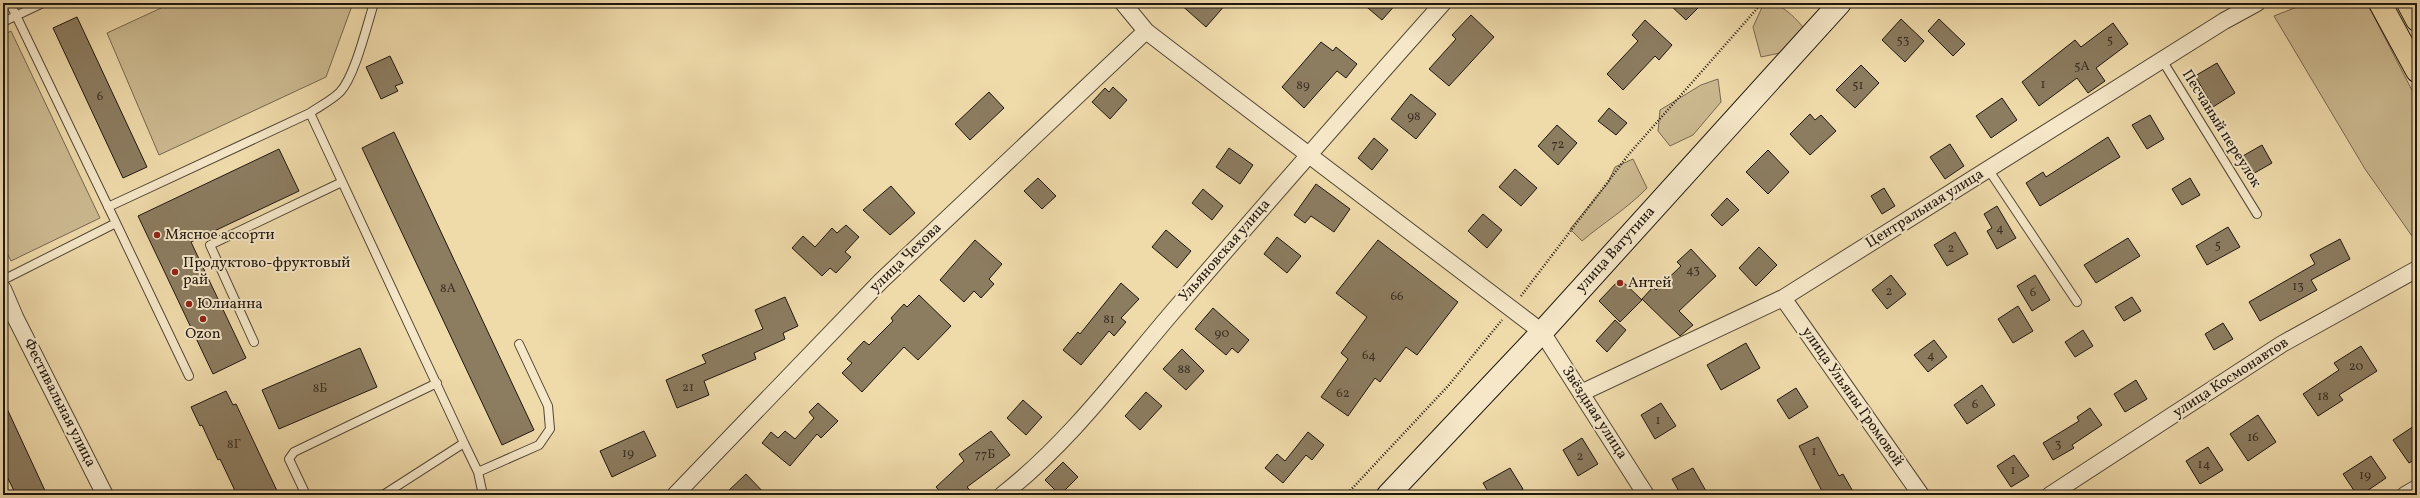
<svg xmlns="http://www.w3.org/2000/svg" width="2420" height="498" viewBox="0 0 2420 498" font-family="Vollkorn,serif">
<rect width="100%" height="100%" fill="#efdaaa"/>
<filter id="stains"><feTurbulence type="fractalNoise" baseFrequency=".005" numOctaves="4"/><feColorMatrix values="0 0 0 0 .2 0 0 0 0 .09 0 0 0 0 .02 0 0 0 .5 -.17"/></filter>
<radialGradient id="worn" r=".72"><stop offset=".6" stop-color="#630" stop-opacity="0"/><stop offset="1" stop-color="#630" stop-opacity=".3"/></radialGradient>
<!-- green -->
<path fill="#ccb990" stroke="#766850" d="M 172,3 L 353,3 L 326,77 L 159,155 L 107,33 Z
M 1764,3 C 1784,3 1796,19 1808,33 L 1794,50 L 1761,57 L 1753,27 Z
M 2307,3 L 2367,3 L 2417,100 L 2417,233 L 2412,236 L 2365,169 L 2274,16 Z
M 11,31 L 100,218 L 11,261 L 3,245 L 3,35 Z
M 1718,79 L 1721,102 L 1693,135 L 1670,146 L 1658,131 L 1660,110 L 1701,85 Z
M 1633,159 L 1647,188 C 1628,208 1603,223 1582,241 L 1570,229 L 1608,183 L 1615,167 Z"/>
<!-- building -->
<path fill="#8c7c60" stroke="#20170f" d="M 1179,3 L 1227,3 L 1206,27 Z
M 1362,3 L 1397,3 L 1382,20 Z
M 1668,3 L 1703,3 L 1686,20 Z
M 1471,15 L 1494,37 L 1449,86 L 1429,69 L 1456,39 L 1452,35 Z
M 77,17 L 147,167 L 123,178 L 53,28 Z
M 1901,19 L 1924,41 L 1905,62 L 1882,40 Z
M 1939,19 L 1965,44 L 1953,56 L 1928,31 Z
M 1645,20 L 1672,45 L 1659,60 L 1655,56 L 1623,90 L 1607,74 L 1638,41 L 1632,35 Z
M 2113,23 L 2128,44 L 2096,68 L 2105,81 L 2088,93 L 2077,78 L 2039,106 L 2022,82 L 2075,40 L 2081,47 Z
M 1321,42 L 1333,51 L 1336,47 L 1357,64 L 1346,78 L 1337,71 L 1304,108 L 1282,87 Z
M 390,56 L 403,83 L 395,86 L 398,91 L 381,99 L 366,67 Z
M 2217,63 L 2235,93 L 2213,107 L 2195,76 Z
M 1861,65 L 1879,83 L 1855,108 L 1836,90 Z
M 1113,87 L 1127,100 L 1110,119 L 1092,102 L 1105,88 L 1109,92 Z
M 989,92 L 1004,108 L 970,140 L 955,124 Z
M 1411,94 L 1436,114 L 1416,139 L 1391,119 Z
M 2002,98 L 2017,120 L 1991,138 L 1976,116 Z
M 1609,108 L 1627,123 L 1616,135 L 1598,121 Z
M 1810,114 L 1815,120 L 1821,115 L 1836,131 L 1810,155 L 1790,134 Z
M 2150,115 L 2164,139 L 2147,149 L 2132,125 Z
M 1557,125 L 1577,143 L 1558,165 L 1538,146 Z
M 394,132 L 534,430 L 502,445 L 362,148 Z
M 2108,137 L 2120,157 L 2040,206 L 2026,183 L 2043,172 L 2046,177 Z
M 1374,138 L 1388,150 L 1372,170 L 1358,158 Z
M 1950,144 L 1964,166 L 1945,179 L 1930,157 Z
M 2262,145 L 2272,163 L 2251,175 L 2241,157 Z
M 1229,148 L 1253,165 L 1240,184 L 1216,167 Z
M 279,149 L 299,191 L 191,242 L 246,358 L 213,374 L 138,216 Z
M 1768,150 L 1789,172 L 1768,194 L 1746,172 Z
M 1515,169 L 1537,188 L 1521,206 L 1499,187 Z
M 1038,178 L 1056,196 L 1042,209 L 1024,191 Z
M 2190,178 L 2200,195 L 2182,205 L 2172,189 Z
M 1316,184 L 1350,209 L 1334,232 L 1311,216 L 1305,223 L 1294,215 Z
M 891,186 L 915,213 L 890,235 L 863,210 Z
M 1884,188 L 1895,206 L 1882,214 L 1871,196 Z
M 1203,189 L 1223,206 L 1212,220 L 1192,203 Z
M 1727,198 L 1739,210 L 1722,226 L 1711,215 Z
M 1997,206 L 2016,238 L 1997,249 L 1987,231 L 1992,228 L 1984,214 Z
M 1483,214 L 1502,230 L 1487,248 L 1468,231 Z
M 846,225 L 859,237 L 845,252 L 851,257 L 836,273 L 830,268 L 822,276 L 792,248 L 803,236 L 815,247 L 832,228 L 837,233 Z
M 2228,227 L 2240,247 L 2207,265 L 2196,246 Z
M 1166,230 L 1191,251 L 1177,268 L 1152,247 Z
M 1955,232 L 1968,254 L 1947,266 L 1934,245 Z
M 1277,237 L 1301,256 L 1287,273 L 1264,254 Z
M 2128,238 L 2140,256 L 2096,283 L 2084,265 Z
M 2340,239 L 2350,259 L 2311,280 L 2317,290 L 2260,321 L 2249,302 L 2315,264 L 2310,255 Z
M 975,240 L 1002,264 L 989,279 L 994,284 L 981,298 L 974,291 L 964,302 L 940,280 Z
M 1378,240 L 1458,302 L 1417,355 L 1406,347 L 1380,382 L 1375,378 L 1348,416 L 1321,397 L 1348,359 L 1341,353 L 1367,317 L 1336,293 Z
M 1759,247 L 1777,265 L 1756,286 L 1739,268 Z
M 1691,249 L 1716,276 L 1679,311 L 1693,325 L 1680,336 L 1642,299 L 1653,287 L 1656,290 L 1681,266 L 1677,262 Z
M 1891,275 L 1906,294 L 1887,309 L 1872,290 Z
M 2035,275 L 2050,300 L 2032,311 L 2017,286 Z
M 1620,279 L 1642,300 L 1620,322 L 1599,301 Z
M 1121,283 L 1139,299 L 1121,318 L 1126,322 L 1114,336 L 1109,331 L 1081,365 L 1063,350 L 1078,332 L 1080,334 Z
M 919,295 L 951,326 L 918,360 L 904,347 L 862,392 L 842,373 L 852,363 L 847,359 L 864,341 L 869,345 L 893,321 L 891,318 L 904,304 L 907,307 Z
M 785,297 L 798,326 L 783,333 L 785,339 L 754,353 L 756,359 L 704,381 L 709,395 L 677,408 L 666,380 L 706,363 L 702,355 L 763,329 L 755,310 Z
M 2132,297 L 2141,311 L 2124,321 L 2115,307 Z
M 2018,306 L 2033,331 L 2013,343 L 1998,319 Z
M 1213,308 L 1249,340 L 1238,353 L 1232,348 L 1226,355 L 1195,329 Z
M 1615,320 L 1626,330 L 1607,352 L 1596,341 Z
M 2223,323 L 2233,339 L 2214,350 L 2205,334 Z
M 2083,330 L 2093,346 L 2075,357 L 2065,342 Z
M 1934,340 L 1947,357 L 1928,372 L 1914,355 Z
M 1746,343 L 1760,368 L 1721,390 L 1707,365 Z
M 2361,346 L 2377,371 L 2339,395 L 2343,400 L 2318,416 L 2303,394 L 2339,370 L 2334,363 Z
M 360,348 L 377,387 L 279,429 L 262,390 Z
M 1182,349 L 1204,371 L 1186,390 L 1163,369 Z
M 2136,380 L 2147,399 L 2125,412 L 2114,394 Z
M 1982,385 L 1995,405 L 1967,424 L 1954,405 Z
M 1796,388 L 1808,407 L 1789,419 L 1777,400 Z
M 226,391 L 233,405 L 236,404 L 279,495 L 237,495 L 220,459 L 218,460 L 202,425 L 200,426 L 191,407 Z
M 1146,392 L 1162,406 L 1140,430 L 1125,416 Z
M 3,400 L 47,495 L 16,495 L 3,468 Z
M 1023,400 L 1042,417 L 1026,435 L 1007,418 Z
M 818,403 L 838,421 L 821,438 L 817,434 L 790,466 L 762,443 L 771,432 L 778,438 L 785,431 L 795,439 L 814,418 L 809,412 Z
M 1661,403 L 1676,426 L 1655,439 L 1641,415 Z
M 2090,408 L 2102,425 L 2072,445 L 2074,448 L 2053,460 L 2043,443 L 2079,421 L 2077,417 Z
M 2258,415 L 2276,442 L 2248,461 L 2230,434 Z
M 2417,424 L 2417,458 L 2409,463 L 2393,440 Z
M 644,431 L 656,456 L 612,477 L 600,451 Z
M 991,431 L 1010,455 L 967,487 L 974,495 L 943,495 L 936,487 L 964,461 L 959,454 Z
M 1308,432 L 1324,445 L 1312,460 L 1306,455 L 1283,483 L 1265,468 L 1277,454 L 1285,461 Z
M 1818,437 L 1839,476 L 1843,474 L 1855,495 L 1824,495 L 1799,446 Z
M 1582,438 L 1598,464 L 1578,476 L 1563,450 Z
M 2208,447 L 2223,470 L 2200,484 L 2186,461 Z
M 2014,455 L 2029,476 L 2011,487 L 1997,466 Z
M 2371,456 L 2386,478 L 2361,495 L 2357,495 L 2343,474 Z
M 1063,462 L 1078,477 L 1060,495 L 1045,480 Z
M 1510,468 L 1523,489 L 1513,495 L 1490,495 L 1483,483 Z
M 1693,468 L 1706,491 L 1698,495 L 1681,495 L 1672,479 Z
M 746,474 L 766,495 L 724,495 Z"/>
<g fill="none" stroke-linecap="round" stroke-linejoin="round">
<!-- service casing -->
<g stroke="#544836" stroke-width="10">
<path id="service" d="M 10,3 L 116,223
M 3,22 L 43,3
M 2162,60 L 2257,214
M 310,113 L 464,443 L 383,495
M 1988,169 L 2077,302
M 108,207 L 310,113 C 320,106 332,100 340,92 C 355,76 367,25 374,3
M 3,280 L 116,223 L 189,376
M 254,342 L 210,245 L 342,182
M 464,443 L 478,472 L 539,445 L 550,429 L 548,406 L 519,344
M 478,472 L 483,495
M 306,495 L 289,459 L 294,452 L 437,383"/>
</g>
<!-- minor casing -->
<g stroke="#544836" stroke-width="18">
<path id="minor" d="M 1123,3 L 1146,31 L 1168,48 L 1542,332 L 1646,495
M 3,289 L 15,317 L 105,495
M 1783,298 L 1921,495
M 1581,393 L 1783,298 L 2224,21 L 2257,3
M 675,495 L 881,281 L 1146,31
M 1002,495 C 1069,443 1121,372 1176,308 C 1264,206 1353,104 1443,3
M 2050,495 L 2282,344 L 2417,269
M 2405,495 L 2417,488"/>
</g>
<!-- secondary casing -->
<g stroke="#20170f" stroke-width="24">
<path id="secondary" d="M 1388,495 L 1542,332 L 1840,3"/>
</g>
<!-- primary casing -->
<g stroke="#20170f" stroke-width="24">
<path id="primary" d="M 2380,3 L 2417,71
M 2408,3 L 2417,20"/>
</g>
<!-- path -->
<path stroke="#20170f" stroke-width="2.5" stroke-dasharray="1 2" stroke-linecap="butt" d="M 1521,296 L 1629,154 L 1762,3
M 1346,495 L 1448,386 L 1502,320"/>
<!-- service -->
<use href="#service" stroke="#f5e7c8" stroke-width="8"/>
<!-- minor -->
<use href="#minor" stroke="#f5e7c8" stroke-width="16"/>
<!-- secondary -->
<use href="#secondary" stroke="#f5e7c8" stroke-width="22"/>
<!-- primary -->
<use href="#primary" stroke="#efdaaa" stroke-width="22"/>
</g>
<!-- markers -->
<g fill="#8f2418" stroke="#f5e7c8" stroke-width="1.5">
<circle cx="157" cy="235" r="4"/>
<circle cx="175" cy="272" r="4"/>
<circle cx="1620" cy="283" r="4"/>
<circle cx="189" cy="304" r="4"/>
<circle cx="203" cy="319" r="4"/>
</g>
<g text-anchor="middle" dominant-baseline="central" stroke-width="4" stroke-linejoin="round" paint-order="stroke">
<!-- number labels -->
<g font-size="13" fill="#3b3023">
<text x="1903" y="41">53</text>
<text x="2110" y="41">5</text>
<text x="2082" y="67">5А</text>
<text x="2043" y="85">1</text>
<text x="1303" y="86">89</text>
<text x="1858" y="86">51</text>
<text x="100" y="97">6</text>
<text x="1414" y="117">98</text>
<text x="1558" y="145">72</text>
<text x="2000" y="229">4</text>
<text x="2218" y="246">5</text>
<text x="1951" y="249">2</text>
<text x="1693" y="271">43</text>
<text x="2298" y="287">13</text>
<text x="448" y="289">8А</text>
<text x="1889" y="292">2</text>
<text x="2033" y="293">6</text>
<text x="1397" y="297">66</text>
<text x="1109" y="320">81</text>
<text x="1222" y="334">90</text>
<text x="1369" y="356">64</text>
<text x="1931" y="356">4</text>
<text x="2356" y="367">20</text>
<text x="1184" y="370">88</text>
<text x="688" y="388">21</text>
<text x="320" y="389">8Б</text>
<text x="1343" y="394">62</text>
<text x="2323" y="397">18</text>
<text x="1975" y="405">6</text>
<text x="1658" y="421">1</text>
<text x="2253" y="438">16</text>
<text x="234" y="445">8Г</text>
<text x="2058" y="445">3</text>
<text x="1814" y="452">1</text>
<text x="628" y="454">19</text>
<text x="985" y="455">77Б</text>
<text x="1580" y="457">2</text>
<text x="2204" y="465">14</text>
<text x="2013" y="471">1</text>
<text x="2365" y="476">19</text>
</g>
<!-- street labels -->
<g font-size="15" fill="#20170f" stroke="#f5e7c8">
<text transform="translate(2221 129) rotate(58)">Песчаный переулок</text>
<text transform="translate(1925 209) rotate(-32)">Центральная улица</text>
<text transform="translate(1616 250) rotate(-48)">улица Ватутина</text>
<text transform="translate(1225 251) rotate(-49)">Ульяновская улица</text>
<text transform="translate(906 258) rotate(-44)">улица Чехова</text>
<text transform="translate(2231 378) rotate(-33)">улица Космонавтов</text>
<text transform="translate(1852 397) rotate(55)">улица Ульяны Громовой</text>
<text transform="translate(59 403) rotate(63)">Фестивальная улица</text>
<text transform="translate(1594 413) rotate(57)">Звёздная улица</text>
</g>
<!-- poi labels -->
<g font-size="15" fill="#20170f" stroke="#f5e7c8" text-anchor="start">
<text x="165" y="235">Мясное ассорти</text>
<text x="183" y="263">Продуктово-фруктовый<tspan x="183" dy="17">рай</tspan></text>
<text x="1628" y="283">Антей</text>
<text x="197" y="304">Юлианна</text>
<text x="203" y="334" text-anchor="middle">Ozon</text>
</g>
</g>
<!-- margin -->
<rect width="2420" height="498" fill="none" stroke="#efdaaa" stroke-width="16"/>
<rect x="4" y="4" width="2412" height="490" fill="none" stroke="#20170f" stroke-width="2"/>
<rect x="8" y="8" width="2404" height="482" fill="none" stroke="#20170f"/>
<rect width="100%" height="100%" filter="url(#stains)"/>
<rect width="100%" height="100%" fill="url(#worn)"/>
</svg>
